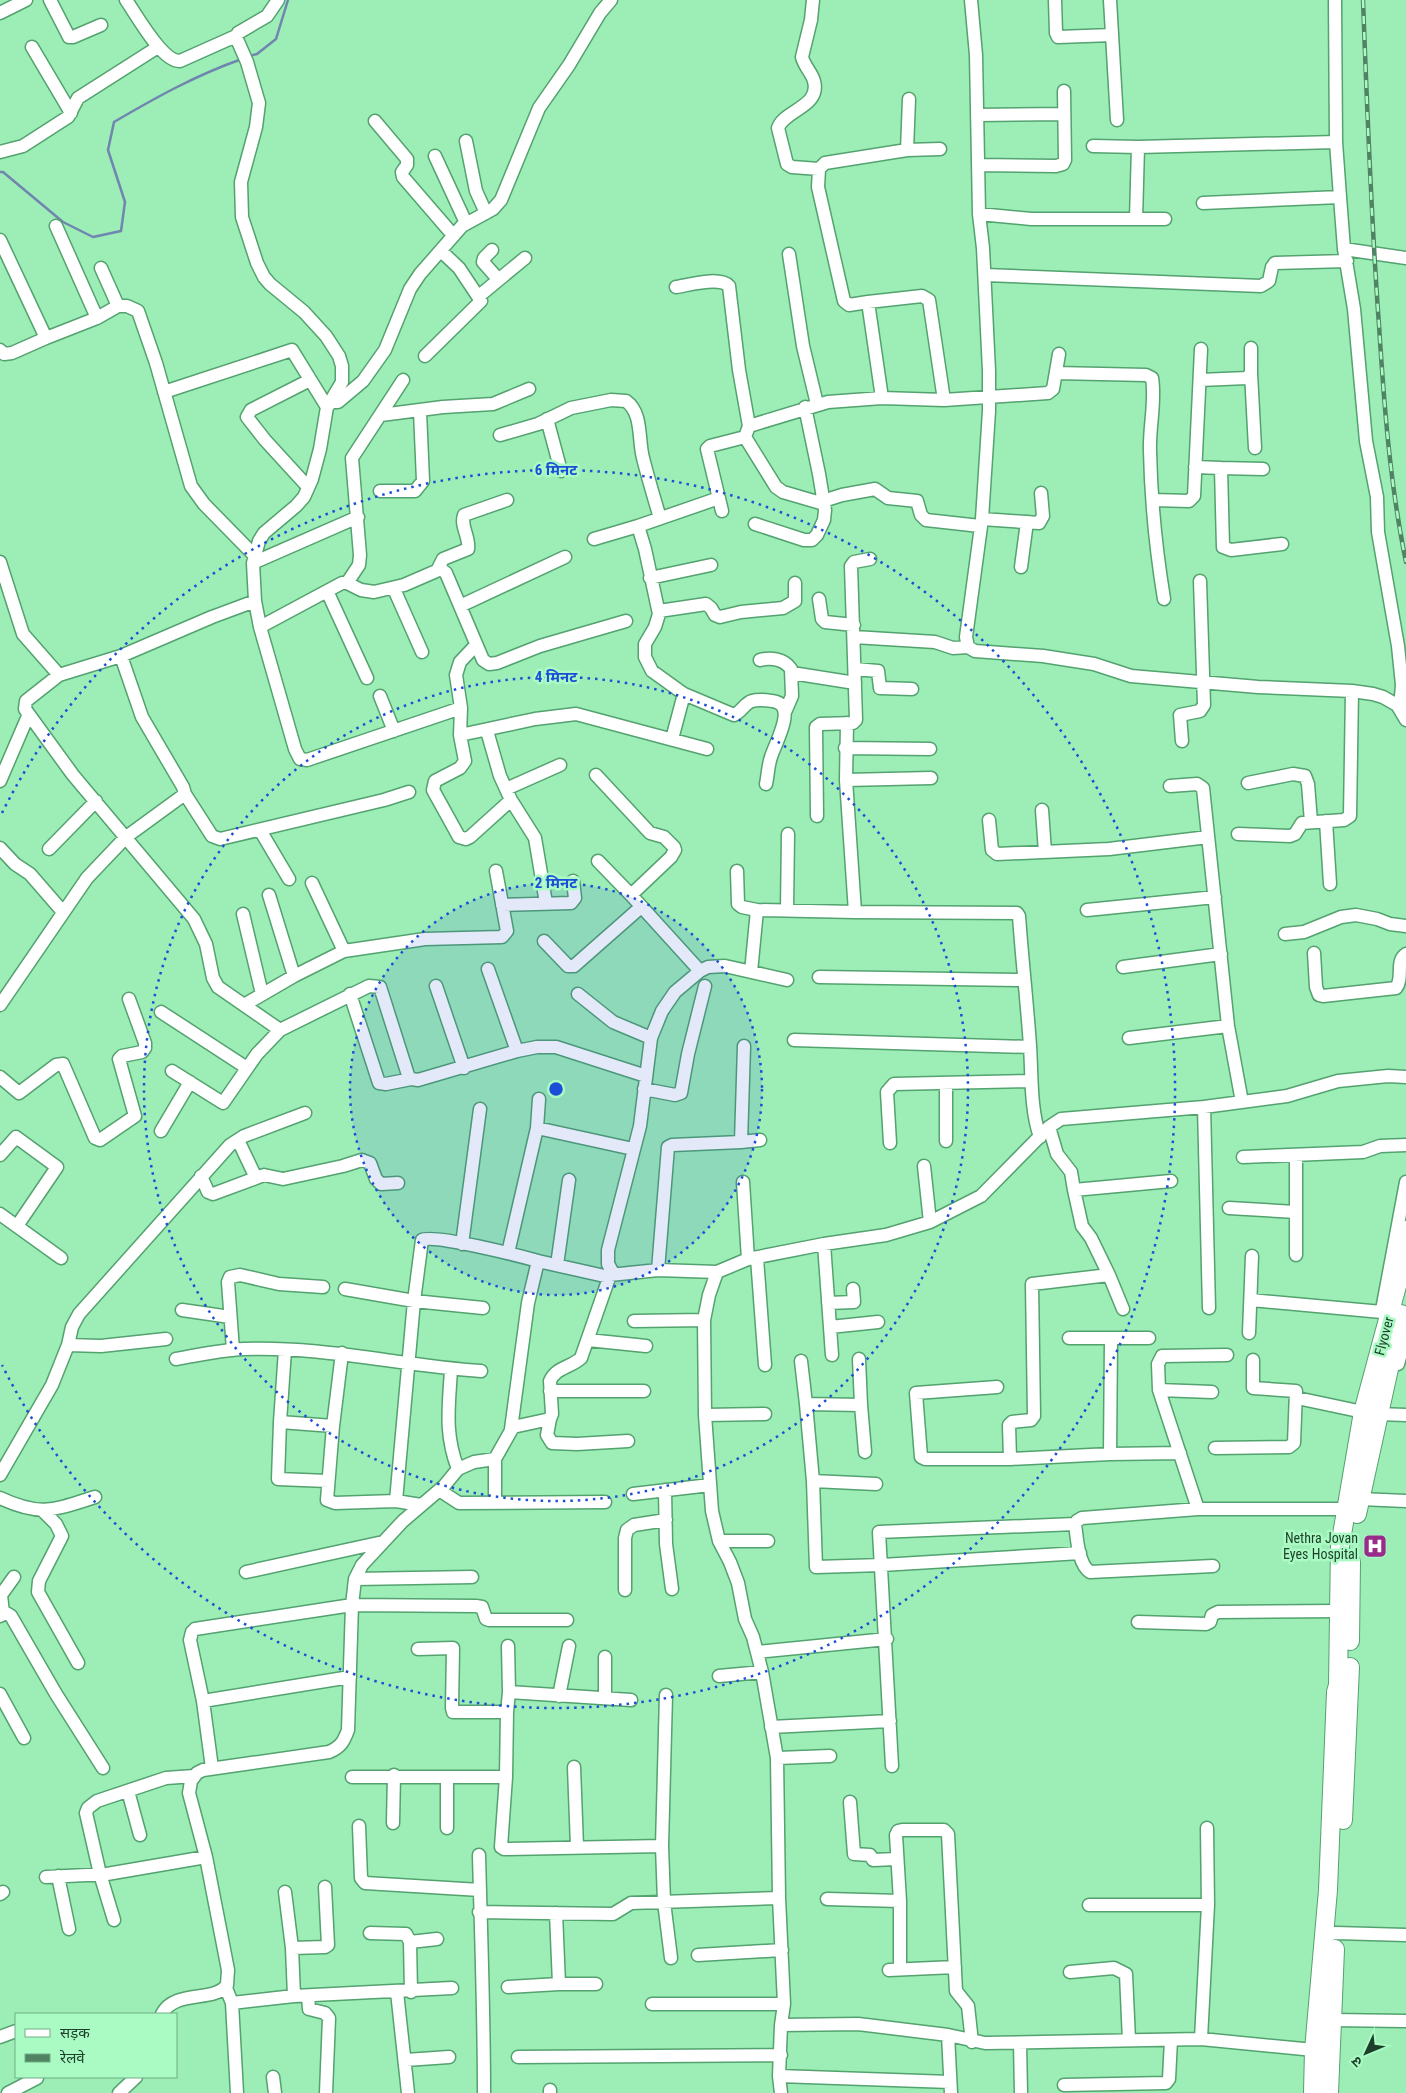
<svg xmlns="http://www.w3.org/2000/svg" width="1406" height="2093" viewBox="0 0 1406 2093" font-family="'Roboto Condensed','Noto Sans Devanagari',sans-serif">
<rect width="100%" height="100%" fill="#9cedb6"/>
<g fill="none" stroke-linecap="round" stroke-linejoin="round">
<!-- stream -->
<path stroke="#7085af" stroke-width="2.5" d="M 249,56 L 257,54 L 276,39 L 288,0
M 0,172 L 3,172 L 63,222 L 93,237 L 121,231 L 125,202 L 108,150 L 114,122 C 155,98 196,75 242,59"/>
<!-- minor casing -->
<g stroke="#53a26f" stroke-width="15">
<path id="minor" d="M 50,0 L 69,37 L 73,37 L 101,25
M 126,0 C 136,14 162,62 180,61 L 236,36
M 278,0 L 267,16 L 238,33 L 236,37 L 247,62 L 259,103 L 256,127 L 241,182 L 242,217 L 257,263 L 264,277 L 270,284 L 304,312 L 326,336 L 339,356 L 342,366 L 342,382 L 333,397 L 335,402 L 338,402 L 363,381 L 385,350 L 410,289 L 420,274 L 462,226 L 493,209 L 501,200 L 539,108 L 569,65 L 600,13 L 611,0
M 813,0 L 811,20 L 802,57 C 804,66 812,73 814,81 C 821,107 784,110 778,128 L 787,164 L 792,167 L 819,169
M 971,0 L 976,55 L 979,214 L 983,248 L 989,371 L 989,411 L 982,519 L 966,637 L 968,647 L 975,651 L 1043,656 L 1094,664 L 1131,676 L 1258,687 L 1352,691 L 1373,694 L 1383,697 L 1397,705 L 1406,720
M 1055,0 L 1056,33 L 1058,37 L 1112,35
M 1110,0 L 1117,120
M 1335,0 L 1336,142 L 1340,197 L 1344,249 L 1354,309 L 1366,441 L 1377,497 L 1378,532 L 1398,646 L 1402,685 L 1400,708
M 0,13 L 26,0
M 32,47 L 71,113
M 977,115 L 1064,114
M 375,121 L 407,159 L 407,165 L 402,172 L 403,177 L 453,235
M 466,141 L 476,191 L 486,213
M 1093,146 L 1138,147 L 1136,219
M 1138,147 L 1336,142
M 907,150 L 909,99
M 0,152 L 23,146 L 68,117 L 78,98 L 158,47
M 435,156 L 466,223
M 978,165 L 1056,166 L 1063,164 L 1065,160 L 1064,91
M 1203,203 L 1340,197
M 979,214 L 1031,219 L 1165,219
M 56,226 L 97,318
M 0,240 L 46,338
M 1344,249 L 1406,258
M 492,250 L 484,258 L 483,262 L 498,279
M 789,254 L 803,346 L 817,404
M 101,268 L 118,306
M 985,275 L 1261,286 L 1269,281 L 1272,267 L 1275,263 L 1347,261
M 676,287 C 689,285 719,276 729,286 L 739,370 L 749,426
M 479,296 L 525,258
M 868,302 L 849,305 L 844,301 L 818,187 L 819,169 L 825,163 L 907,150 L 940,149
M 0,350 L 4,354 L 12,353 L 46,338 L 97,318 L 118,306 L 127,306 L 138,311 L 156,363 L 191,486 L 204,504 L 255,556
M 425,356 L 481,301 L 459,268 L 441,251
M 1056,373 L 1146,375 L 1152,378 C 1156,401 1149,427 1150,451 C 1151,500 1156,550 1164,599
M 1251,373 L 1255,448
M 1200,380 L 1247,378 L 1251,373 L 1251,348
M 164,392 L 292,350 L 327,407
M 882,398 L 868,302 L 922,296 L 929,300 L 944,400
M 333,400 L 327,407 L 320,449 L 312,479 L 304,497 L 296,506 L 264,533 L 259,541 L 253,563 L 255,601 L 260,627 L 295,749 L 300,759 L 307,760 L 461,708
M 381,415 L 443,407 L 493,404 L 529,389
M 547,419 L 561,471
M 500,435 L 538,424 L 571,408 L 611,400 L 626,401 C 643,413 638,440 643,458 C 648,478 654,498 660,518
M 745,437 L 776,487 L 783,492 L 824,504
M 1195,467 L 1221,468 L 1223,547 L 1231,550 L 1282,544
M 1221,468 L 1263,469
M 308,487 L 265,440 L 247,417 L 251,410 L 310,380
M 380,491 L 415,491 L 423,481 L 420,411
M 1153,500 L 1189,501 L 1194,496 L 1201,349
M 823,501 L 842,495 L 875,489 L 888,498 L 917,501 L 921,515 L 926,520 L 980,526
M 722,511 L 707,449 L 710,446 L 745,437 L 749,426 L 828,402 L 882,398 L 944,400 L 1048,393 L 1053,389 L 1059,354
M 982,519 L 1039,523 L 1043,516 L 1041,493
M 755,524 L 804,540 L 812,540 L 817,535 L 824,520 L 825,510 L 819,474 L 805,407
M 638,526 L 719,498
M 594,539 L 638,526 L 645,549 L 659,614 L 655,627 L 645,644 L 645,657 L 652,671 L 684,694 L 672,739
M 0,562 L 23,634 L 59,675
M 253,563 L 358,517
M 1021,567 L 1027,522
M 438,569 L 443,559 L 468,549 C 470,537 460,526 464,515 L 507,500
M 650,578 L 711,565
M 347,583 L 359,565 L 360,555 L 352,458 L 403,380
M 394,589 L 422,652
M 327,591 L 367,678
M 819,599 L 822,619 L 825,622 L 854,625
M 255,601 L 212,617 L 121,656 L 59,675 L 26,701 L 25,709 L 73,775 L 194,919 L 206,944 L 213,978 L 218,987 L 280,1030
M 460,606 L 565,557
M 659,611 L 706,604 L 711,608 L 715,615 L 720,617 L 741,612 L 783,608 L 795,601 L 795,583
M 260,627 L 342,583 L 347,583 L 361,590 L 374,592 L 404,585 L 441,569 L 446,573 L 483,660 L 489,664 L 497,663 L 540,646 L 626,621
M 854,637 L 935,642 L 953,648 L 968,647
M 476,645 L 460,662 L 456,675 L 461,708 L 460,735 L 465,761 L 460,768 L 435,781 L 433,790 L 459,837 L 466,839 L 470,837 L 511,800
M 760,660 C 771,657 784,659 791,669 L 792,696 L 785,712
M 855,669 L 878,671 L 880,688 L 912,689
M 792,673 L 855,683
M 684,694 L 734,715 C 741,712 745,703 752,701 C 759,699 765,700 772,701 C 799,704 775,743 771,757 C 768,765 768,775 766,784
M 380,696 L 394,731
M 847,723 L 846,780 L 855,912
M 487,731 L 500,776 L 511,800 L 535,838 L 546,903
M 460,735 L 535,719 L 576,714 L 707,749
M 1182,741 L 1180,715 L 1200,711 L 1204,705 L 1200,581
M 845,748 L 930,749
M 596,775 L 650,833 L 664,837 L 674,847 L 675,850 L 671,857 L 631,895 L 700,971
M 846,780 L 931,778
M 0,781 L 28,716
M 1248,783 L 1293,774 L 1305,776 L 1308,784 L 1311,822
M 1170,786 L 1197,784 L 1203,788 L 1228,1026 L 1242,1102
M 506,789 L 560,765
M 185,794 L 212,836 L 220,839 L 384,800 L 409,792
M 1042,810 L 1045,852
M 817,816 L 816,727 L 820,724 L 853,723 L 856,720 L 851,566 L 854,562 L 870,559
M 989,820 L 992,850 L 997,854 L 1109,849 L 1208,837
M 1326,821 L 1330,884
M 260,830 L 289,879
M 1238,834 L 1290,836 L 1295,834 L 1302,823 L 1344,820 L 1350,816 L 1352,691
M 0,848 L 15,864 L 30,874 L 63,912
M 49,849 L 96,801
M 598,861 L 631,895
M 737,871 L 738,904 L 742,907 L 757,910 L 751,972
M 312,883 L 344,951
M 269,895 L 294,976
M 502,905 L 571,903 L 575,898 L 573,881
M 757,910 L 855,912 L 1017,913 L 1019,916 C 1022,959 1027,1002 1030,1046 C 1032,1075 1030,1108 1040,1137
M 787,910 L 788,834
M 1087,910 L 1215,897
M 243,914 L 262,994
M 1285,934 L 1304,932 L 1341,917 L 1356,915 L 1377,919 L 1390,924 L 1406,926
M 544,941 L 568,966 L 574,966 L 641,907
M 1314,953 L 1316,987 L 1319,995 L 1323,996 L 1396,988 C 1404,978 1395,961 1406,954
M 1123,967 L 1221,954
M 488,969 L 517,1051
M 819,977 L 1024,980
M 436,986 L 464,1068
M 350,994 L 379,1083 L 386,1084 L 411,1079
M 578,994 L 613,1022 L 651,1038
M 0,1005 L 87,878 L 126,837 L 185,794 L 183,787 L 142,717 L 121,656
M 244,1005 L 294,976 L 344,951 L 425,939 L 502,937 L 507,931 L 496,871
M 161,1012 L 247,1068
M 1129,1038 L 1228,1026
M 794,1040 L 1030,1047
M 172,1071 L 223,1103 L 257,1054 L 280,1030 L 369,986 L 380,987 L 381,990 L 408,1075 L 411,1079 L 418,1080 L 517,1051 L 537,1047 L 556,1047 L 646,1076
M 0,1077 L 19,1093 L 56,1065 L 63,1064 L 95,1138 L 100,1140 L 135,1116 L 119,1059 L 122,1056 L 142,1052 L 145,1048 L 145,1043 L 129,999
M 644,1089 L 675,1095 L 681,1093 L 688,1054 L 705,986
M 1204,1107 L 1209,1308
M 1049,1127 L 1057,1154 L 1071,1172 L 1074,1190
M 537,1128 L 633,1149
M 161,1131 L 190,1082
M 238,1140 L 256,1178
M 946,1141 L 946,1083
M 741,1142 L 744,1046
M 890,1143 L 887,1092 L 894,1084 L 1031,1081
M 0,1155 L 16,1137 L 57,1167 L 17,1226
M 1243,1157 L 1363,1152 L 1380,1146 L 1406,1145
M 924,1166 L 930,1222
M 201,1176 L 208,1192 L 213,1194 L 264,1175 L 283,1179 L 343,1166 L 362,1160 L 370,1163 L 376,1179 L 381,1184 L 398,1183
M 743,1182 L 748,1259
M 1229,1208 L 1296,1212
M 0,1214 L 61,1258
M 462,1244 L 480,1109
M 824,1244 L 832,1355
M 508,1253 L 537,1128 L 539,1099
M 1296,1255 L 1296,1156
M 757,1258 L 765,1365
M 557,1265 L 569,1180
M 658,1270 L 668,1147 L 672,1145 L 741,1142 L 760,1140
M 717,1272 L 709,1295 L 704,1320 L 705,1415 L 712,1511 L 719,1541 L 730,1562 L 738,1583 L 745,1619 L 753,1637 L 762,1672 L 777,1758 L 779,1898 L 784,2004 L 781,2025 L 779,2076 L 781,2093
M 613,1273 L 608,1264 L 608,1250 L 640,1126 L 651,1038 L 662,1011 L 675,992 L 700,971 L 708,967 L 725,966 L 787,980
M 1109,1275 L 1091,1238 L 1082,1226 L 1074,1190 L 1171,1181
M 345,1289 L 414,1301 L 483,1308
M 1251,1300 L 1382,1312
M 828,1303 L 854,1302 L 853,1289
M 182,1310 L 230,1317
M 1382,1310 L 1406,1182
M 634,1321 L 704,1320
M 830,1327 L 878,1322
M 1249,1333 L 1252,1256
M 1069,1338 L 1149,1338
M 588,1340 L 646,1346
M 68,1345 L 101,1346 L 166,1339
M 233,1350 L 228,1282 L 230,1277 L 240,1275 L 279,1284 L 323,1287
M 285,1350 L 280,1422 L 333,1426
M 342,1353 L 333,1426 L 327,1500 L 335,1503 L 396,1501 L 421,1505
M 176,1359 C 198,1355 221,1350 244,1349 C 324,1346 402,1366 481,1371
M 859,1359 L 861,1405 L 806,1404 L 813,1481 L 816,1567 L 882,1565 L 1080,1553
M 801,1361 L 806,1404
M 1398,1364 L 1406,1336
M 451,1369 C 449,1406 444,1433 458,1469
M 997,1387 L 916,1393 L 921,1457 L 925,1459 L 1010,1459 L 1110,1454 L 1180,1453
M 1159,1390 L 1158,1364 L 1162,1356 L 1227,1355
M 550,1391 L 644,1391
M 1297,1398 L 1363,1412 L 1364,1405
M 861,1405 L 865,1452
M 1381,1408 L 1378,1414 L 1406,1415
M 705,1415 L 765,1414
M 550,1419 L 547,1435 L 552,1443 L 577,1444 L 628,1441
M 280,1422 L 278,1479 L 328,1481
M 511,1429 L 528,1303 L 538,1261 L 609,1277
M 1215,1448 L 1289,1447 L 1294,1443 L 1296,1391 L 1253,1388 L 1253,1360
M 1110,1454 L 1111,1339
M 1010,1459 L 1009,1425 L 1012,1422 L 1031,1420 L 1034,1416 L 1032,1284 L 1109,1275 L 1123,1309
M 0,1475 L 52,1385 L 68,1345 L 72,1327 L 79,1314 L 230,1145 L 244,1136 L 305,1113
M 813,1481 L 876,1484
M 439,1490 L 459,1503 L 605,1502
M 665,1490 L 666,1544 L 672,1589
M 633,1494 L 710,1485
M 0,1498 C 41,1517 54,1510 95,1497
M 1360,1499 L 1406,1501
M 396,1501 L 414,1301 L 422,1240 C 435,1234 520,1256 538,1261
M 495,1503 L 495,1459
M 1198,1509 L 1159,1390 L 1212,1392
M 43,1511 L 56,1524 L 62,1536 L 39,1581 L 38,1592 L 78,1663
M 719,1541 L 768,1541
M 1213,1566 L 1090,1572 C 1078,1564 1077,1538 1075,1524 L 1077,1521 L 1082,1518 L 1198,1509 L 1346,1509
M 246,1572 L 383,1542
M 355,1579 L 472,1577
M 625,1590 L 625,1538 L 627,1530 L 634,1525 L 666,1520
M 3,1613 L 1,1595 L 14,1577
M 0,1616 L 6,1613 L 11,1616 L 56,1694 L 103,1768
M 1138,1622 L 1206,1624 L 1210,1622 L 1212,1615 L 1218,1612 L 1338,1611
M 508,1646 L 509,1692 L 507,1712 L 506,1777 L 501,1847 L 504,1849 L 662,1846
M 418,1649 L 453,1648 L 452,1708 L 453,1712 L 507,1712
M 757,1652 L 887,1639
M 719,1676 L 762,1672
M 509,1692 L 631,1700
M 0,1694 L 24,1738
M 666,1695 L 662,1846 L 664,1902 L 671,1958
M 559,1696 L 569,1646
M 605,1698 L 605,1657
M 203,1701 L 350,1677
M 771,1727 L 890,1721
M 777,1758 L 830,1756
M 892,1766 L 879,1532 L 1075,1524
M 574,1767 L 577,1847
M 212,1768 L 203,1701 L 190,1640 L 192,1632 L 195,1629 L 352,1605 L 476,1606 L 482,1607 L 486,1619 L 489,1620 L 567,1620
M 352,1777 L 506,1777
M 128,1791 L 140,1835
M 850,1802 L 854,1854 L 870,1855 L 873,1860 L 897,1859
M 393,1823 L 394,1775
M 359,1826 L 361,1878 L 365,1883 L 480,1890
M 447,1828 L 447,1778
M 479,1855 C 481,1934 484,2014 484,2093
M 58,1876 L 69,1929
M 46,1877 L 107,1874 L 206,1857
M 285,1892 L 292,1948 L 294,1996
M 0,1894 L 3,1892
M 827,1899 L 900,1901
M 1089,1905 L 1208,1905
M 479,1912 L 613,1914 L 631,1903 L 779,1898
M 556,1913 L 559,1984
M 114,1920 L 100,1874 L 86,1813 L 88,1808 L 97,1801 L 166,1778 L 194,1776
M 370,1933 L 406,1934 L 410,1942
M 1325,1935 L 1336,1933 L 1406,1935
M 292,1948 L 325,1947 L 328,1945 L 325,1887
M 698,1955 L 782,1950
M 900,1969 L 900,1901 L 896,1835 L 898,1831 L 902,1830 L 944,1830 L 948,1834 L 956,1991 L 968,2006 L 972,2042
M 889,1970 L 955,1967
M 1070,1972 L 1114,1968 L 1126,1974 L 1129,2040
M 508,1987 L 559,1984 L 596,1984
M 226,1988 L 232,2003 L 294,1996 L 452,1988
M 397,1992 L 408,2093
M 411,1992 L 410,1942 L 437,1939
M 308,1996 L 309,2009 L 325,2013 L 329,2018 L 326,2093
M 232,2003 L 237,2093
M 652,2004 L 784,2004
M 162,2014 C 175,1989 214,2003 227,1985 L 228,1970 L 206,1857 L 189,1793 L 191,1781 L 197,1773 L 203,1770 L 329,1752 C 341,1747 344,1741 348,1730 L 352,1605 L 355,1579 L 362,1565 L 403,1521 L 444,1486 L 458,1469 L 474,1462 L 495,1459 L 513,1427 L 550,1419 L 552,1414 L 550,1381 C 556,1367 570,1368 581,1358 L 610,1275 L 658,1270 L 717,1272 L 748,1259 L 824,1244 L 886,1235 L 930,1222 L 981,1196 L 1049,1127 L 1061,1119 L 1204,1107 L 1287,1096 L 1338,1081 L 1388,1076 L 1406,1077
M 1331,2020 L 1406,2021
M 781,2025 L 858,2024 L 948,2035 L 985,2043 L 1201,2039 L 1314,2050
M 948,2035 L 951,2093
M 0,2037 L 16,2031
M 1201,2039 L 1208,1905 L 1207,1828
M 1020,2043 L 1021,2093
M 518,2057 L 781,2055
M 406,2060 L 449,2057
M 779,2076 L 950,2082
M 273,2077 L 275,2093
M 1064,2085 L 1166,2083 L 1169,2079 L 1171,2040
M 8,2093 L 37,2078
M 119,2093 L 136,2077
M 550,2093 L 550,2090"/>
</g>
<!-- highway casing -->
<g stroke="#53a26f" stroke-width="20">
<path id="highway" d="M 1357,1514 L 1401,1314
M 1350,1641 L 1351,1562
M 1343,1820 L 1350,1667
M 1313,2093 L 1314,2050 L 1328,1890 L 1336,1692 L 1338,1685 L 1340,1546 L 1363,1412 L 1398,1282 L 1406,1230
M 1329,2093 L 1335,1949"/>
</g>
<!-- minor -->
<use href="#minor" stroke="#fff" stroke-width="12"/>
<!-- highway -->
<use href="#highway" stroke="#fff" stroke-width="18"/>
<!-- rail casing -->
<g stroke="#4f8361" stroke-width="4.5">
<path id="rail" d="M 1363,0 C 1367,109 1371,217 1379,325 C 1384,404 1390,485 1406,562"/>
</g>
<!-- rail -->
<use href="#rail" stroke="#a9fac3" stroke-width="2.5" stroke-dasharray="8" stroke-linecap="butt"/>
</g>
<!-- distance rings -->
<circle cx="556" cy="1089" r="206" fill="#1d4ed8" fill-opacity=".12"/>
<g fill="none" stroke="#1d4ed8" stroke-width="2.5" stroke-dasharray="2.5 5">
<circle cx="556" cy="1089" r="206"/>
<circle cx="556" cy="1089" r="412"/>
<path d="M2 813A619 619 0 1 1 2 1365"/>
</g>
<!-- icons -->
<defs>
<g id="hospital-square" transform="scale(1.25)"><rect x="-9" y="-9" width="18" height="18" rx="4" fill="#992b8b" stroke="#a9fac3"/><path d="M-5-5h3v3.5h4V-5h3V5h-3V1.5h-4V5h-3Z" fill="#fff"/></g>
</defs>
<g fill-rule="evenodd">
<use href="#hospital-square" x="1375" y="1546"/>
</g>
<g text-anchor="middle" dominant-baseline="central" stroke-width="5" stroke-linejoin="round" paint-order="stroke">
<!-- street labels -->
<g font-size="14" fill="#1d3e29" stroke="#a9fac3">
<text transform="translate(1384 1336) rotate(-75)">Flyover</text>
</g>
<!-- poi labels -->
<g font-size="14" fill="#1d3e29" stroke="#a9fac3" text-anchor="end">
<text x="1358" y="1538">Nethra Jovan<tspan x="1358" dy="16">Eyes Hospital</tspan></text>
</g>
</g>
<circle cx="556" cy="1089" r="8" fill="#1d4ed8" stroke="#a9fac3" stroke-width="2.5"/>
<g font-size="15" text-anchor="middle" font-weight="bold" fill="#1d4ed8" stroke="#a9fac3" stroke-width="5" stroke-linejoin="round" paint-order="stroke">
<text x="556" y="475">6 मिनट</text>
<text x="556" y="682">4 मिनट</text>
<text x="556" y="888">2 मिनट</text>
</g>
<!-- legend -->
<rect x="15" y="2013" width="162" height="65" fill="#a9fac3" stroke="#71af85"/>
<rect x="25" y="2029" width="25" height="8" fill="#ffffff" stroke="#71af85"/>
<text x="60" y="2038" font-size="15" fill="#1d3e29">सड़क</text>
<rect x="25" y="2054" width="25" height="8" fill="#4f8361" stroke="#71af85"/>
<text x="60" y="2063" font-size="15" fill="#1d3e29">रेलवे</text>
<!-- north arrow -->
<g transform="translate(1366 2053) rotate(226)" stroke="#a9fac3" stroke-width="4" paint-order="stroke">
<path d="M0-4L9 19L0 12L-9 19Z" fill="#1d3e29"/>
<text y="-8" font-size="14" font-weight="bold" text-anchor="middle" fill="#1d3e29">उ</text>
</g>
</svg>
